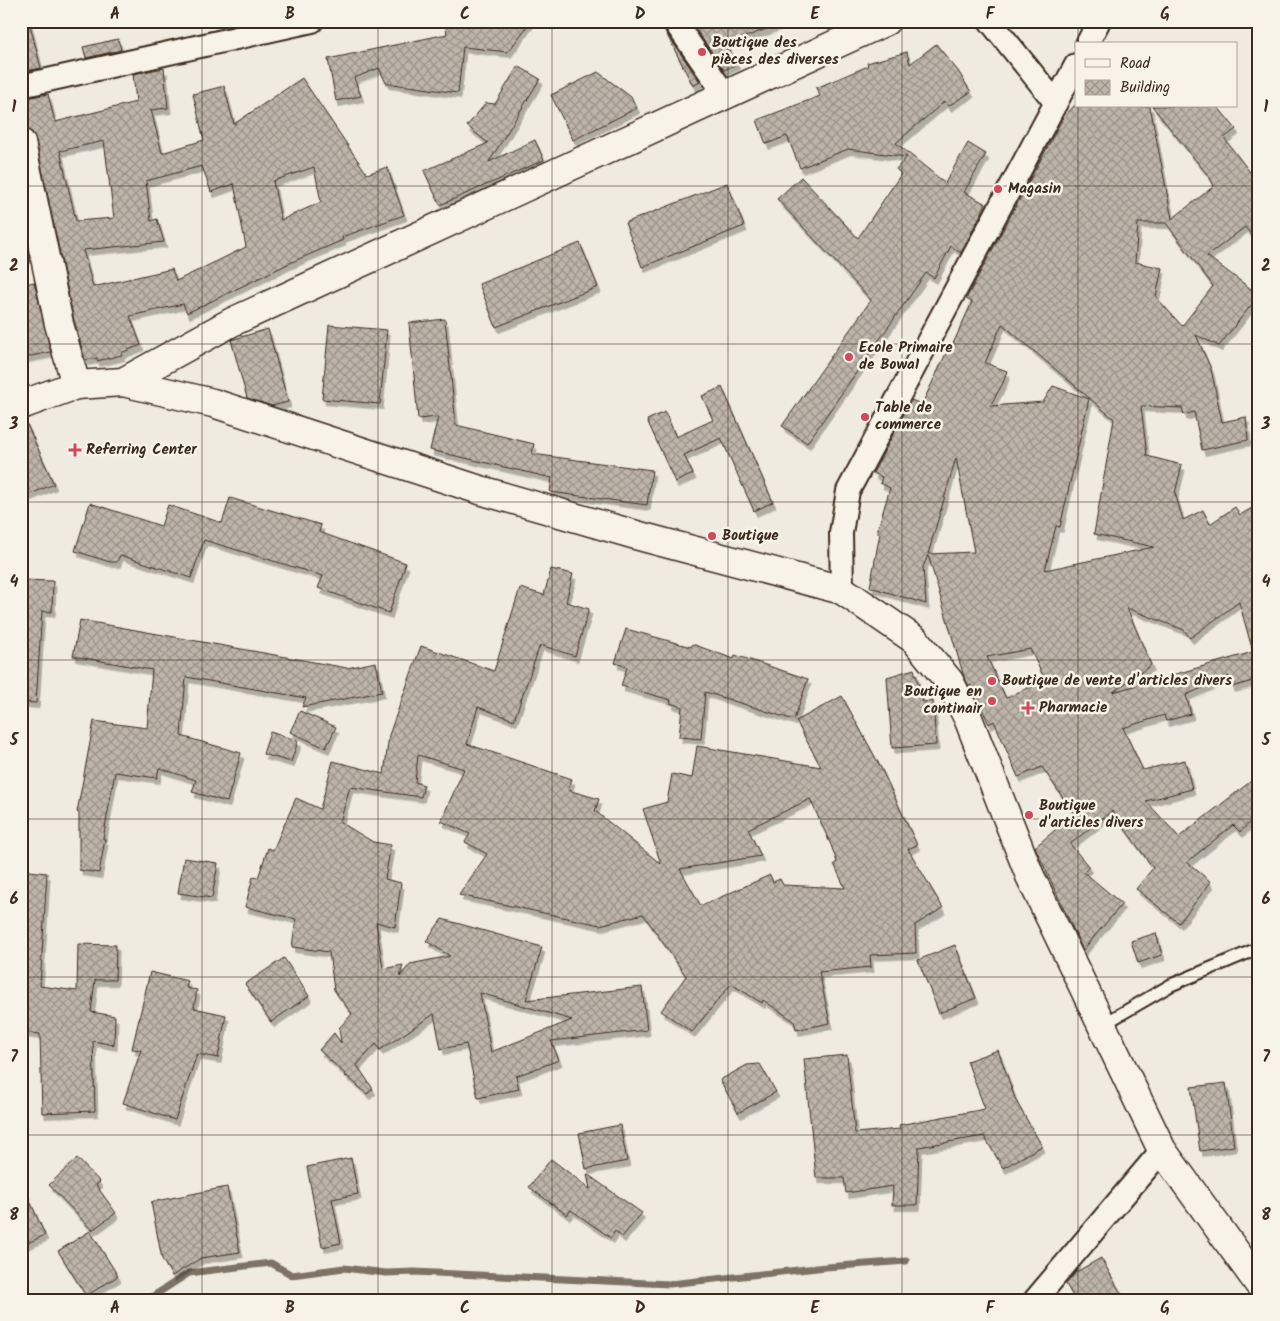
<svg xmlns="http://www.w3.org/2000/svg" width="1280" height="1321" viewBox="0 0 1280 1321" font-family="Kalam,sans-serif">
<defs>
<pattern id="building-cross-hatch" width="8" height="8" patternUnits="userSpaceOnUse" patternTransform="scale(1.25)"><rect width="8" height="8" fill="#bdb5aa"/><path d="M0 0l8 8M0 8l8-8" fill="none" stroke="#9b938a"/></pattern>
<filter id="shadow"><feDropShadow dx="3" dy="5.5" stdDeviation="0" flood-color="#0004"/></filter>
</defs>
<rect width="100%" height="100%" fill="#efebe0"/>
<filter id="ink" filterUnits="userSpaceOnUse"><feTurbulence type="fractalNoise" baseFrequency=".02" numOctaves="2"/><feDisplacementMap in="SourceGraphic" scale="10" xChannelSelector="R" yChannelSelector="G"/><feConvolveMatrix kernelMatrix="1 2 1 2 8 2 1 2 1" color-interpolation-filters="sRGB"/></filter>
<g filter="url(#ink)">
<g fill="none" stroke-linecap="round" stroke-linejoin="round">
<!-- stream -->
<path stroke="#7e7266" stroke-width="7" d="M 147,1300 L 189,1273 L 271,1263 L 292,1275 L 344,1268 L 386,1273 L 414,1272 L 670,1284 L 826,1267 L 906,1261"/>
</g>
<!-- building -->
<path fill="url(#building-cross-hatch)" stroke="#3b2a1e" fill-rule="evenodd" filter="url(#shadow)" d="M 21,21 L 29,21 L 41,68 L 21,72 Z
M 445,21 L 506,24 L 508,21 L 531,21 L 508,52 L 463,47 L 458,93 L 386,83 L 379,68 L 354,78 L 361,96 L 336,101 L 328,59 L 447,34 Z
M 690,21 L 781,21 L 782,23 L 727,44 L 737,64 L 724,70 Z
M 665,31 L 700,82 L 693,86 Z
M 118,39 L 121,50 L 86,58 L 83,47 Z
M 936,44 L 958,71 L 971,92 L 948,106 L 945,101 L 896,143 L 945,183 L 968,143 L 986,154 L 964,192 L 986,204 L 961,253 L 951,246 L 934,278 L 926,273 L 807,443 L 782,426 L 871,300 L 777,199 L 801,177 L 858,238 L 901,174 L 896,169 L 907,157 L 848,149 L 800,168 L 787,136 L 766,144 L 757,120 L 820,96 L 816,88 L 868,66 L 867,63 L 907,52 L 910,64 Z
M 518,66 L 540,79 L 489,162 L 535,140 L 544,160 L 440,205 L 424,171 L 488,143 L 467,126 L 486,103 L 495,104 Z
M 164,68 L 168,108 L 151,110 L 162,153 L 204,140 L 193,94 L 224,86 L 234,124 L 302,78 L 367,174 L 387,167 L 404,215 L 342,237 L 343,240 L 292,262 L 187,313 L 183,304 L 130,316 L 141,345 L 121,353 L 122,355 L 97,361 L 97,358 L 85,360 L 74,320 L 36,140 L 32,132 L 21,128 L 21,99 L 48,94 L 55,122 L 136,102 L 133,74 ZM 104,141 L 114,218 L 76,221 L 60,151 ZM 202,166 L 211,192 L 234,184 L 246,247 L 176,281 L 172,269 L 93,287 L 83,250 L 164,242 L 157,219 L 151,221 L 146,181 ZM 314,167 L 321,202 L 281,220 L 273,181 Z
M 598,72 L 631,97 L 637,108 L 573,140 L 551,95 Z
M 1074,106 L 1150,106 L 1172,219 L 1214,186 L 1210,178 L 1152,106 L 1217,106 L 1236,129 L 1224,138 L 1259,184 L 1259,245 L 1245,227 L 1207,256 L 1259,295 L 1219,346 L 1196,335 L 1211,369 L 1222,422 L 1246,417 L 1248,440 L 1202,450 L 1194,412 L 1184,415 L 1182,408 L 1141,406 L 1147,456 L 1182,465 L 1175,493 L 1183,520 L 1203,510 L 1210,524 L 1235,507 L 1240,515 L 1259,504 L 1259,679 L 1232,687 L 1229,676 L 1186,695 L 1191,714 L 1166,721 L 1164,715 L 1123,728 L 1143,770 L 1185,760 L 1192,789 L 1146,801 L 1179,837 L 1259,775 L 1259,814 L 1240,832 L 1233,825 L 1187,862 L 1211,882 L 1179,923 L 1136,889 L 1153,868 L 1112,811 L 1070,844 L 1089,867 L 1084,872 L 1122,904 L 1083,950 L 1035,847 L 1074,814 L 1042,767 L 1018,777 L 994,721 L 989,724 L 971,685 L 969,686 L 964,677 L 928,555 L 923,567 L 926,604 L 870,587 L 880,533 L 877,532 L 890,488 L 880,483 L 882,477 L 873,473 L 911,400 L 922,404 L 950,345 L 952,346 L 972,302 L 966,299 L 1063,118 ZM 1138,223 L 1166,223 L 1213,286 L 1182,326 L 1156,297 L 1162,268 L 1135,262 ZM 1002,324 L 1114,419 L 1094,534 L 1154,547 L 1045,570 L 1056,526 L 1060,527 L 1089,399 L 1053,386 L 1043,402 L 990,406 L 1003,383 L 1007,371 L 985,363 ZM 956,458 L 974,552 L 928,554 ZM 1239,602 L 1253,652 L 1113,692 L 1151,665 L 1127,608 L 1184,630 L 1190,638 ZM 1030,649 L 1045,680 L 1006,698 L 987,657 Z
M 727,183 L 744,226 L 642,267 L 625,223 Z
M 580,243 L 598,287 L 496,327 L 479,284 Z
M 34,282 L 51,352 L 21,358 L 21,285 Z
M 445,319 L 456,425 L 534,444 L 532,454 L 652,470 L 647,505 L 550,492 L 552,478 L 430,450 L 438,417 L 418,419 L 409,323 Z
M 329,325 L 387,330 L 380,404 L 322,399 Z
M 268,329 L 288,402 L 272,406 L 247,398 L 231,340 Z
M 722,387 L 773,502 L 754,511 L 721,438 L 684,455 L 693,474 L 675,482 L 647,420 L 665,412 L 676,437 L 713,420 L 702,396 Z
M 21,420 L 25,420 L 54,484 L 21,498 Z
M 230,498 L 321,525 L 319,532 L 406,563 L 389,613 L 318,588 L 323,576 L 204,540 L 191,578 L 120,555 L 117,562 L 110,562 L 75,551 L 90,503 L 161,526 L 168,505 L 222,523 Z
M 551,569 L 573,574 L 566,602 L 589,609 L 575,656 L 540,645 L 514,720 L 478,707 L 467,744 L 572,779 L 568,790 L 599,799 L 595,811 L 661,864 L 643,809 L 667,802 L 672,774 L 692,778 L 697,746 L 821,767 L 796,721 L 842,696 L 881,768 L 917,845 L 908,849 L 943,908 L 915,925 L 916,953 L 870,955 L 871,967 L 819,972 L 830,1023 L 796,1030 L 794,1021 L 763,1000 L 762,1003 L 731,984 L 692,1032 L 661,1011 L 686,976 L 643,914 L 600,925 L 459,895 L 487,854 L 465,842 L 470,834 L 441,821 L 464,769 L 418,755 L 415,782 L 424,785 L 421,797 L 350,787 L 340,822 L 373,842 L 391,845 L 385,879 L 401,883 L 395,927 L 376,922 L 383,969 L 403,965 L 400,977 L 410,964 L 450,956 L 426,941 L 442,919 L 542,947 L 526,1000 L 642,987 L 647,1030 L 551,1041 L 559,1060 L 516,1076 L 519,1089 L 478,1098 L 466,1044 L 441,1049 L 434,1014 L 380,1050 L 376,1044 L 357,1065 L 373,1089 L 367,1094 L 347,1076 L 346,1077 L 345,1074 L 319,1050 L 334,1033 L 341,1043 L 339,1028 L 352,1014 L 334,990 L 329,952 L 292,947 L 296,919 L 245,907 L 253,877 L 258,878 L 268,848 L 273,850 L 296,798 L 320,809 L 333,761 L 384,774 L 389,735 L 421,646 L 494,671 L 520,588 L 544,595 ZM 810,799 L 831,845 L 837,862 L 834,864 L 845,888 L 783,885 L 780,879 L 773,882 L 770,875 L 701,906 L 680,869 L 761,856 L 748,829 ZM 480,993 L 524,1006 L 572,1020 L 491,1052 Z
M 21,580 L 53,581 L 52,612 L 42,611 L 36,703 L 21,702 Z
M 80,620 L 347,668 L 376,662 L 382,692 L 302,707 L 306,698 L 186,677 L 181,736 L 241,753 L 227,802 L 192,792 L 196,780 L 159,768 L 157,778 L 115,772 L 103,839 L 105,839 L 99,873 L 79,870 L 79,813 L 77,812 L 94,721 L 147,728 L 152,670 L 73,656 Z
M 626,629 L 691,647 L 692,644 L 734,659 L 735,655 L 808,679 L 794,720 L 705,692 L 701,739 L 679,737 L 682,707 L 670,703 L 671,700 L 621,686 L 627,667 L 615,663 Z
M 914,669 L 923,702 L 933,701 L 936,745 L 892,748 L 887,677 Z
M 300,711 L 336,727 L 326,748 L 290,732 Z
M 270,732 L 298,741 L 291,762 L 263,754 Z
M 184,858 L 218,863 L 212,898 L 178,893 Z
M 21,870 L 47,873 L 40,986 L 77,991 L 78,944 L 116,945 L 115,980 L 95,980 L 91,1012 L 115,1016 L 114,1045 L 93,1041 L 95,1111 L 42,1113 L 40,1034 L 21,1032 Z
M 1156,933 L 1162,955 L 1138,963 L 1131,941 Z
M 955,945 L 976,998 L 939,1013 L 918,960 Z
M 284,958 L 309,996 L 271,1022 L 245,984 Z
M 150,972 L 188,981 L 186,988 L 197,990 L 194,1008 L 226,1015 L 218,1058 L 197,1054 L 175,1120 L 123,1103 L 141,1050 L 132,1049 Z
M 998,1050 L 1016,1101 L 1042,1146 L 1003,1168 L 984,1136 L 919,1147 L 917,1205 L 892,1205 L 893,1186 L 846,1193 L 844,1178 L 816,1178 L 804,1059 L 847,1055 L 855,1133 L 900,1129 L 899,1125 L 985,1109 L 967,1061 Z
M 760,1064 L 776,1092 L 738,1113 L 720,1080 L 747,1065 Z
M 1226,1083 L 1234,1146 L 1200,1151 L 1191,1087 Z
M 620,1125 L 627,1161 L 586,1169 L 579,1133 Z
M 77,1158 L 100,1182 L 96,1185 L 116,1213 L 92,1230 L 49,1185 Z
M 351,1158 L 358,1194 L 332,1199 L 341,1243 L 322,1247 L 307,1167 Z
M 551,1159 L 590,1189 L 587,1174 L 642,1213 L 622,1237 L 615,1231 L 611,1238 L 571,1210 L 567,1215 L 529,1187 Z
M 21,1181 L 45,1235 L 21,1246 Z
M 227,1187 L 240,1252 L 201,1258 L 172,1276 L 162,1259 L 151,1202 Z
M 90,1231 L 118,1276 L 86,1296 L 58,1251 Z
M 1101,1258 L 1125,1300 L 1075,1300 L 1066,1284 L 1076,1272 Z"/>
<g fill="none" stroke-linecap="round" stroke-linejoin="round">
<!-- service casing -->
<g stroke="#3b2a1e" stroke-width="15">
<path id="service" d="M 1102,1025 L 1171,985 L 1259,948"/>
</g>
<!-- minor casing -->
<g stroke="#3b2a1e" stroke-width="26">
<path id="minor" d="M 674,21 L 726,96
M 990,21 L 1056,103
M 1087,44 L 1099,21
M 21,86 L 312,21
M 842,590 L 841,533 L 848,491 L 1076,65
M 1035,1300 L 1162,1150"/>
</g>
<!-- secondary casing -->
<g stroke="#3b2a1e" stroke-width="31">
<path id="secondary" d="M 21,143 L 59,324 L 76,385
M 123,382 L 232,322 L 886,21"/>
</g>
<!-- trunk casing -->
<g stroke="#3b2a1e" stroke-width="31">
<path id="trunk" d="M 21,405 L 76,385 L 123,382 L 213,403 L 480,490 L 643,537 L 842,590 L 915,640 L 949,681 L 968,718 L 1030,876 L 1162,1150 L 1259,1284"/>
</g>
<!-- service -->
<use href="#service" stroke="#f7f3e8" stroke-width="11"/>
<!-- minor -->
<use href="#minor" stroke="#f7f3e8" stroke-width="22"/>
<!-- secondary -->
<use href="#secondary" stroke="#f7f3e8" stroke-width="28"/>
<!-- trunk -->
<use href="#trunk" stroke="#f7f3e8" stroke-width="28"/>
</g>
</g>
<!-- grid -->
<path fill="none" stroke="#3b2a1e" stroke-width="1" stroke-opacity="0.55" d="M 202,21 L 202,1300M 378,21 L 378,1300M 552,21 L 552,1300M 728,21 L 728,1300M 902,21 L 902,1300M 1078,21 L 1078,44M 1078,106 L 1078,1300M 21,186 L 1259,186M 21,344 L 1259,344M 21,502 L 1259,502M 21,660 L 1259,660M 21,819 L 1259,819M 21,977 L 1259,977M 21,1135 L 1259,1135"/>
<!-- markers -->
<g fill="#d1495b" stroke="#f7f3e8" stroke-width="2">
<circle cx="702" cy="52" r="5"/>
<circle cx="998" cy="189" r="5"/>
<circle cx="849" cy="357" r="5"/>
<circle cx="865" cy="417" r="5"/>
<path d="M72.5 442.5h5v5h5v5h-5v5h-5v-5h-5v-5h5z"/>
<circle cx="712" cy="536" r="5"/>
<circle cx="992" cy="681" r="5"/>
<circle cx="992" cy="701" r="5"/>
<path d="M1025.5 700.5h5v5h5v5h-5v5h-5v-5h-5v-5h5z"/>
<circle cx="1029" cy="815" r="5"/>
</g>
<g text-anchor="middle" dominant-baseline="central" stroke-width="5" stroke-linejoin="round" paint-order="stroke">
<!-- poi labels -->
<g font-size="15" font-weight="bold" fill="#3b2a1e" stroke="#f7f3e8" text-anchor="start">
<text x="712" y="43">Boutique des<tspan x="712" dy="17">pièces des diverses</tspan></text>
<text x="1008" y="189">Magasin</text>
<text x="859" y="348">Ecole Primaire<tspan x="859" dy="17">de Bowa1</tspan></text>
<text x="875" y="408">Table de<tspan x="875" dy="17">commerce</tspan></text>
<text x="86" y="450">Referring Center</text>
<text x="722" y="536">Boutique</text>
<text x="1002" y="681">Boutique de vente d'articles divers</text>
<text x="982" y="692" text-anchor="end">Boutique en<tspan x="982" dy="17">continair</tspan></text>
<text x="1039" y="708">Pharmacie</text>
<text x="1039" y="806">Boutique<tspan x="1039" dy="17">d'articles divers</tspan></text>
</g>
</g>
<!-- margin -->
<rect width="1280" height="1321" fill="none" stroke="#f7f3e8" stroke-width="55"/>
<!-- legend -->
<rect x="1075" y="42" width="162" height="65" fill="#f7f3e8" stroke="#aca397"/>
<rect x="1085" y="59" width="25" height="8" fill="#f7f3e8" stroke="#aca397"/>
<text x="1120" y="68" font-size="15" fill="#3b2a1e">Road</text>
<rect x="1085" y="80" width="25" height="15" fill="url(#building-cross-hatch)" stroke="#aca397"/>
<text x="1120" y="92" font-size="15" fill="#3b2a1e">Building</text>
<rect x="28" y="28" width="1224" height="1266" fill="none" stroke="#3b2a1e" stroke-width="2"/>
<g font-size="16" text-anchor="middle" font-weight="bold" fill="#3b2a1e">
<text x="115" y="19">A</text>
<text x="290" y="19">B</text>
<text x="465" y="19">C</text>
<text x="640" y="19">D</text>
<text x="815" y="19">E</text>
<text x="990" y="19">F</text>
<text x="1165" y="19">G</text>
<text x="14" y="112">1</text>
<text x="1266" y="112">1</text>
<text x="14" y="271">2</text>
<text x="1266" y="271">2</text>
<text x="14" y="429">3</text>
<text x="1266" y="429">3</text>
<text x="14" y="587">4</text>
<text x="1266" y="587">4</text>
<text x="14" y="745">5</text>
<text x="1266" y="745">5</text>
<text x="14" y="904">6</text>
<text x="1266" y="904">6</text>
<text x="14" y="1062">7</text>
<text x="1266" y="1062">7</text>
<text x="14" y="1220">8</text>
<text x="1266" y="1220">8</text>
<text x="115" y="1313">A</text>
<text x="290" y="1313">B</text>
<text x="465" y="1313">C</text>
<text x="640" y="1313">D</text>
<text x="815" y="1313">E</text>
<text x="990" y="1313">F</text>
<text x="1165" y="1313">G</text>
</g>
</svg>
